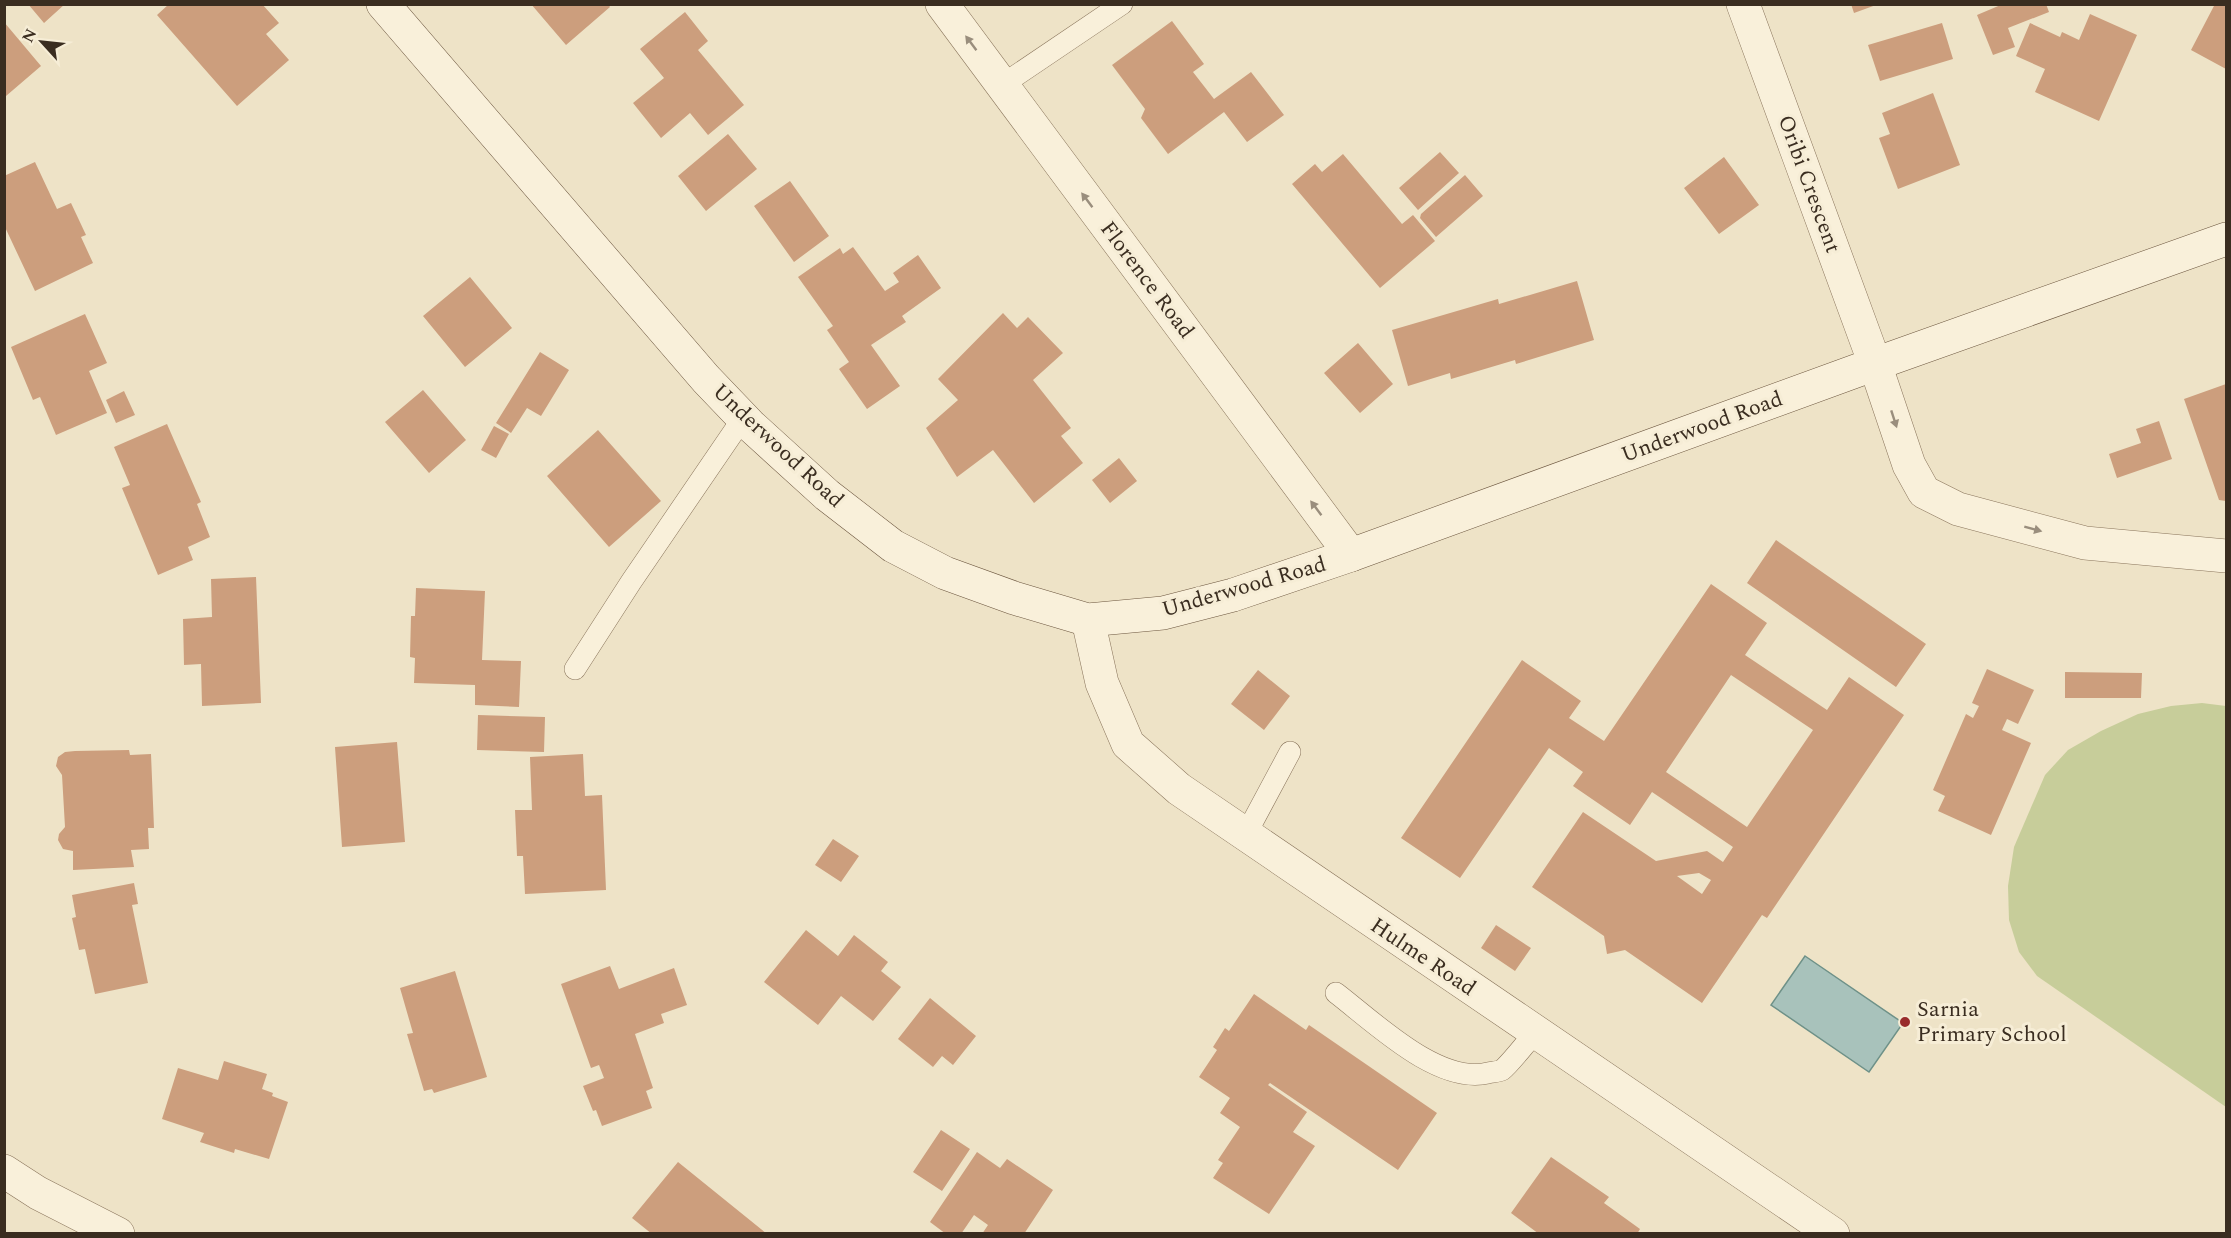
<svg xmlns="http://www.w3.org/2000/svg" width="2231" height="1238" viewBox="0 0 2231 1238" font-family="Spectral,serif">
<rect width="100%" height="100%" fill="#eee3c7"/>
<!-- green -->
<path fill="#c7cd9a" d="M 2202,703 L 2226,706 L 2226,1107 L 2037,976 L 2019,952 L 2009,920 L 2008,886 L 2014,847 L 2045,775 L 2068,750 L 2101,731 L 2138,714 L 2171,706 Z"/>
<!-- water -->
<path fill="#a8c2bb" stroke="#6e9188" stroke-width="1.5" d="M 1805,956 L 1903,1023 L 1869,1072 L 1771,1005 Z"/>
<!-- building -->
<path fill="#cc9e7d" fill-rule="evenodd" d="M 28,4 L 65,4 L 44,23 Z
M 169,4 L 262,4 L 279,23 L 266,34 L 289,60 L 237,106 L 157,15 Z
M 531,4 L 608,4 L 610,7 L 566,45 Z
M 1851,4 L 1876,4 L 1876,5 L 1854,13 Z
M 2003,4 L 2046,4 L 2049,12 L 2008,28 L 2015,47 L 1993,55 L 1977,15 Z
M 2215,4 L 2226,4 L 2226,69 L 2191,50 Z
M 685,12 L 708,41 L 698,50 L 744,105 L 708,135 L 690,113 L 661,138 L 633,103 L 664,78 L 640,49 Z
M 2090,14 L 2137,35 L 2099,121 L 2035,92 L 2045,69 L 2016,56 L 2030,23 L 2060,37 L 2062,32 L 2079,40 Z
M 1172,21 L 1204,64 L 1193,72 L 1214,99 L 1251,72 L 1284,115 L 1247,142 L 1224,112 L 1168,154 L 1141,118 L 1145,109 L 1112,65 Z
M 4,22 L 41,66 L 6,96 L 4,94 Z
M 1942,23 L 1953,59 L 1880,81 L 1868,45 Z
M 1933,93 L 1960,165 L 1898,189 L 1879,138 L 1890,134 L 1882,113 Z
M 728,134 L 757,169 L 706,211 L 678,176 Z
M 1440,152 L 1459,173 L 1418,210 L 1399,188 Z
M 1343,154 L 1402,224 L 1413,215 L 1435,241 L 1380,288 L 1292,184 L 1315,164 L 1322,172 Z
M 1724,157 L 1759,205 L 1719,234 L 1684,188 Z
M 35,162 L 57,209 L 71,203 L 86,235 L 81,237 L 93,263 L 35,291 L 4,225 L 4,176 Z
M 1465,175 L 1483,196 L 1436,237 L 1420,218 L 1421,214 Z
M 790,181 L 829,236 L 794,262 L 754,206 Z
M 853,247 L 885,291 L 899,282 L 893,273 L 918,255 L 941,288 L 902,316 L 906,322 L 871,345 L 900,386 L 867,409 L 839,369 L 849,362 L 827,330 L 833,326 L 798,277 L 840,248 L 843,254 Z
M 470,277 L 512,328 L 465,367 L 423,316 Z
M 1577,281 L 1594,340 L 1516,364 L 1515,360 L 1451,379 L 1450,373 L 1408,386 L 1392,330 L 1498,299 L 1499,304 Z
M 1003,313 L 1017,328 L 1028,317 L 1063,353 L 1033,380 L 1071,428 L 1061,436 L 1083,463 L 1034,503 L 993,450 L 957,477 L 926,428 L 958,400 L 938,379 Z
M 85,314 L 107,363 L 89,371 L 107,413 L 56,435 L 40,397 L 33,400 L 11,347 Z
M 1358,343 L 1393,384 L 1360,413 L 1324,373 Z
M 540,352 L 569,370 L 541,416 L 527,408 L 511,433 L 496,423 Z
M 2226,384 L 2226,501 L 2219,500 L 2184,399 Z
M 423,390 L 466,440 L 429,473 L 385,422 Z
M 124,391 L 135,415 L 116,423 L 106,400 Z
M 2159,421 L 2172,459 L 2117,478 L 2109,454 L 2141,443 L 2136,429 Z
M 167,424 L 201,502 L 197,504 L 210,537 L 188,547 L 193,560 L 158,575 L 122,488 L 130,485 L 114,447 Z
M 494,426 L 509,434 L 496,458 L 481,450 Z
M 598,430 L 661,501 L 609,547 L 547,476 Z
M 1119,458 L 1137,481 L 1110,503 L 1092,480 Z
M 1776,540 L 1926,644 L 1896,687 L 1747,583 Z
M 256,577 L 261,703 L 202,706 L 201,664 L 184,665 L 183,619 L 212,617 L 211,579 Z
M 1711,584 L 1767,623 L 1745,655 L 1827,710 L 1849,677 L 1904,715 L 1767,918 L 1762,915 L 1702,1003 L 1625,950 L 1607,954 L 1604,936 L 1532,887 L 1583,812 L 1656,861 L 1707,851 L 1723,862 L 1733,847 L 1652,792 L 1630,825 L 1573,786 L 1583,772 L 1549,748 L 1460,878 L 1401,838 L 1522,660 L 1581,701 L 1569,718 L 1604,741 ZM 1731,675 L 1813,730 L 1747,827 L 1666,772 ZM 1699,873 L 1711,880 L 1702,894 L 1677,876 Z
M 416,588 L 485,591 L 482,660 L 521,661 L 519,707 L 475,705 L 475,685 L 414,683 L 415,658 L 410,657 L 411,616 L 415,616 Z
M 1987,669 L 2034,690 L 2018,724 L 2007,719 L 2002,730 L 2031,743 L 1991,835 L 1938,811 L 1945,796 L 1933,790 L 1966,714 L 1973,718 L 1979,706 L 1972,703 Z
M 1258,670 L 1290,696 L 1264,730 L 1231,704 Z
M 2065,672 L 2142,673 L 2141,698 L 2065,698 Z
M 478,715 L 545,717 L 544,752 L 477,750 Z
M 397,742 L 405,842 L 342,847 L 335,747 Z
M 129,750 L 130,755 L 151,754 L 154,828 L 148,828 L 149,849 L 131,850 L 134,867 L 73,870 L 73,851 L 63,849 L 58,840 L 59,834 L 65,827 L 62,775 L 56,766 L 58,757 L 65,752 L 75,751 Z
M 583,754 L 585,796 L 602,795 L 606,890 L 525,894 L 523,856 L 517,856 L 515,810 L 532,810 L 530,757 Z
M 833,839 L 859,856 L 841,882 L 815,865 Z
M 134,883 L 138,904 L 132,905 L 148,983 L 95,994 L 85,949 L 79,950 L 72,918 L 76,917 L 72,895 Z
M 1496,925 L 1531,948 L 1515,971 L 1481,948 Z
M 806,930 L 838,956 L 854,935 L 888,962 L 881,971 L 901,987 L 873,1021 L 841,996 L 818,1025 L 764,982 Z
M 610,966 L 619,989 L 674,968 L 687,1005 L 661,1014 L 664,1023 L 635,1034 L 653,1088 L 646,1091 L 652,1108 L 602,1126 L 596,1110 L 593,1111 L 583,1086 L 604,1078 L 599,1065 L 591,1068 L 561,984 Z
M 455,971 L 487,1077 L 434,1093 L 432,1089 L 424,1091 L 407,1034 L 413,1033 L 400,988 Z
M 1254,994 L 1306,1030 L 1309,1025 L 1437,1113 L 1398,1170 L 1270,1083 L 1268,1085 L 1307,1112 L 1293,1132 L 1315,1146 L 1269,1214 L 1213,1178 L 1223,1163 L 1218,1160 L 1240,1127 L 1220,1113 L 1230,1098 L 1199,1077 L 1217,1050 L 1213,1047 L 1225,1028 L 1229,1031 Z
M 930,998 L 976,1036 L 953,1065 L 942,1056 L 933,1067 L 898,1039 Z
M 224,1061 L 267,1074 L 262,1089 L 273,1093 L 272,1096 L 288,1102 L 269,1159 L 235,1149 L 234,1153 L 200,1142 L 204,1133 L 162,1119 L 178,1068 L 218,1080 Z
M 941,1130 L 970,1149 L 942,1191 L 913,1172 Z
M 977,1152 L 1000,1168 L 1007,1159 L 1053,1190 L 1024,1234 L 982,1234 L 988,1225 L 974,1215 L 961,1234 L 946,1234 L 930,1222 Z
M 1551,1157 L 1609,1197 L 1604,1203 L 1640,1229 L 1637,1234 L 1539,1234 L 1511,1213 Z
M 678,1162 L 767,1234 L 652,1234 L 632,1218 Z"/>
<g fill="none" stroke-linecap="round" stroke-linejoin="round">
<!-- lane casing -->
<g stroke="#8a755c" stroke-width="22">
<path id="lane" d="M 1002,85 L 1122,4
M 575,669 L 631,582 L 743,418
M 1245,836 L 1290,752
M 1336,993 C 1374,1022 1438,1085 1488,1073 C 1492,1072 1498,1072 1502,1070 C 1510,1064 1528,1040 1536,1032"/>
</g>
<!-- street casing -->
<g stroke="#8a755c" stroke-width="34">
<path id="street" d="M 942,4 L 1351,555
M 1743,4 L 1875,364 L 1909,465 L 1924,492 L 1958,509 L 2085,543 L 2226,556
M 1088,620 L 1102,683 L 1128,744 L 1179,789 L 1833,1234
M 4,1171 L 38,1193 L 118,1234"/>
</g>
<!-- secondary casing -->
<g stroke="#6c563f" stroke-width="34">
<path id="secondary" d="M 383,4 L 706,379 L 750,425 L 827,495 L 893,546 L 945,573 L 1014,598 L 1088,620 L 1163,613 L 1233,595 L 1351,555 L 1875,364 L 2226,239"/>
</g>
<!-- lane -->
<use href="#lane" stroke="#f9f0da" stroke-width="21"/>
<!-- street -->
<use href="#street" stroke="#f9f0da" stroke-width="33"/>
<!-- secondary -->
<use href="#secondary" stroke="#f9f0da" stroke-width="33"/>
</g>
<!-- one-way arrows -->
<defs><path id="oneway-solid" d="M-6-.8H1V-3.2L6.5 0L1 3.2V.8H-6Z" transform="scale(1.5)"/></defs>
<g fill="#9a8e7d">
<use href="#oneway-solid" transform="translate(971 43) rotate(-127)"/>
<use href="#oneway-solid" transform="translate(1087 200) rotate(-127)"/>
<use href="#oneway-solid" transform="translate(1894 419) rotate(72)"/>
<use href="#oneway-solid" transform="translate(1316 508) rotate(-127)"/>
<use href="#oneway-solid" transform="translate(2033 529) rotate(15)"/>
</g>
<!-- markers -->
<circle fill="#992c2c" stroke="#f6edd6" stroke-width="2" cx="1905" cy="1022" r="6"/>
<g text-anchor="middle" dominant-baseline="central" stroke-width="6" stroke-linejoin="round" paint-order="stroke">
<!-- street labels -->
<g font-size="22" fill="#3a2d20" stroke="#f6edd6">
<text transform="translate(1809 184) rotate(70)">Oribi Crescent</text>
<text transform="translate(1147 280) rotate(53)">Florence Road</text>
<text transform="translate(1702 427) rotate(-20)">Underwood Road</text>
<text transform="translate(778 446) rotate(43)">Underwood Road</text>
<text transform="translate(1244 587) rotate(-16)">Underwood Road</text>
<text transform="translate(1423 957) rotate(34)">Hulme Road</text>
</g>
<!-- poi labels -->
<g font-size="22" fill="#3a2d20" stroke="#f6edd6" text-anchor="start">
<text x="1917" y="1009">Sarnia<tspan x="1917" dy="25">Primary School</tspan></text>
</g>
</g>
<!-- border -->
<rect width="2231" height="1238" fill="none" stroke="#3a2d20" stroke-width="12"/>
<!-- north arrow -->
<g transform="translate(42 42) rotate(297)" stroke="#f6edd6" stroke-width="4.5" paint-order="stroke">
<path d="M0-4.5L10 22L0 15L-10 22Z" fill="#3a2d20"/>
<text y="-9" font-size="16" font-weight="bold" text-anchor="middle" fill="#3a2d20">N</text>
</g>
</svg>
